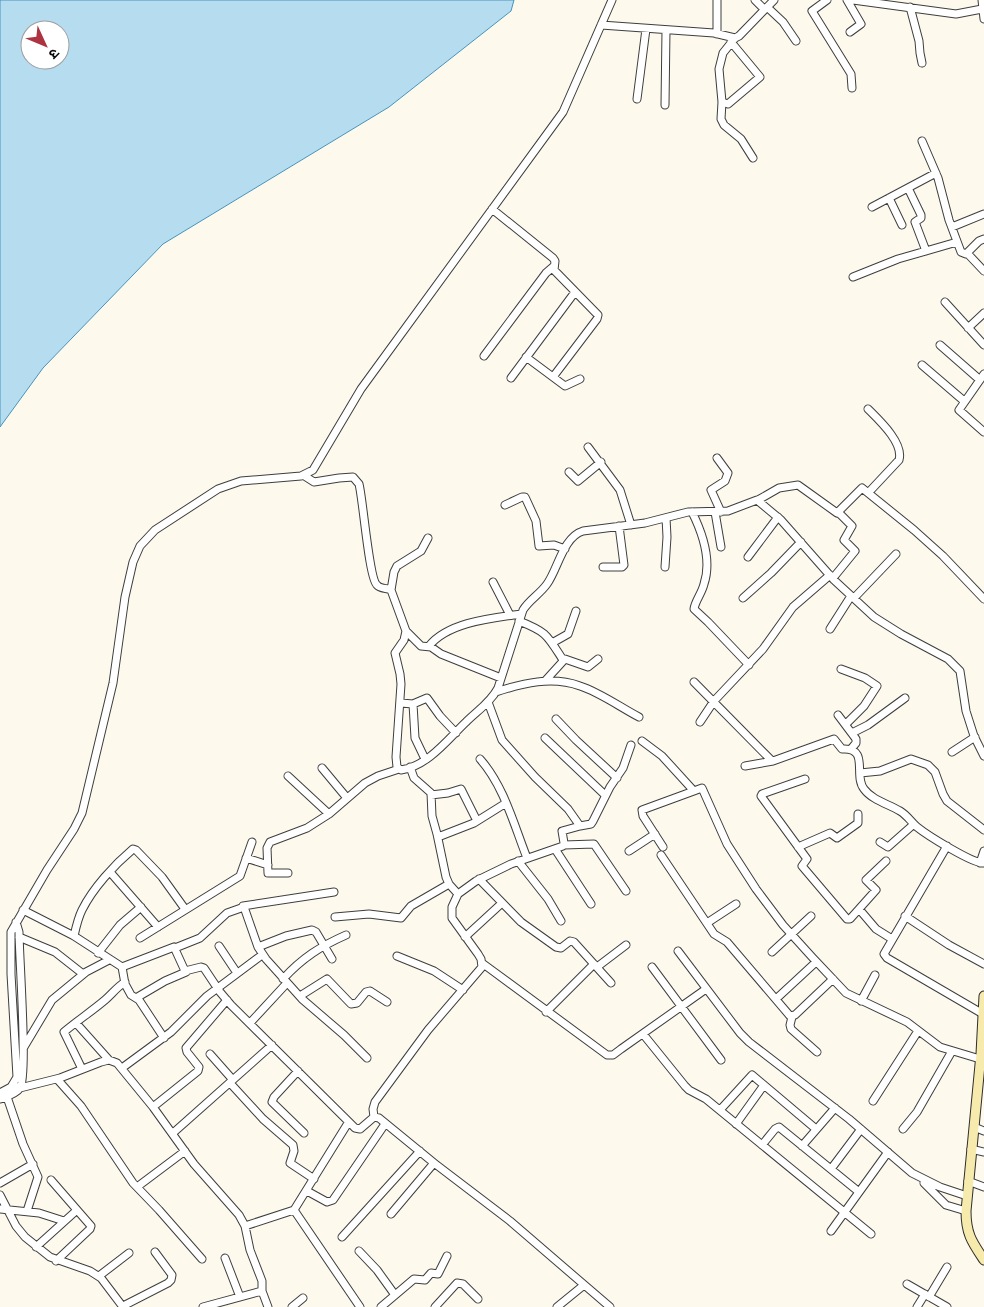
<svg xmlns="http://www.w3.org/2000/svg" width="984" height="1307" viewBox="0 0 984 1307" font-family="'Source Serif 4','Noto Sans Devanagari',serif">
<rect width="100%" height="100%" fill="#fdf9ec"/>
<!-- water -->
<path fill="#b6dcef" stroke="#4594be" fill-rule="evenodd" d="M 0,0 L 514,0 L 511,11 L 389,107 L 163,244 L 43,368 L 0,427 ZM 30,30 L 60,30 L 60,60 L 30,60 Z"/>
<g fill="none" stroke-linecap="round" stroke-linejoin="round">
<!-- street casing -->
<g stroke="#3e3e3e" stroke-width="9">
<path id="street" d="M 755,0 L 764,9
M 827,0 L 812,11 L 851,74 L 852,88
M 847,0 L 861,24 L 850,32
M 853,0 L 956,14 L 982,9
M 982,0 L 984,19
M 767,7 L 783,22 L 796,41
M 910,7 L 919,41 L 920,53 L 922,63
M 601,25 L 714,33 L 735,38 L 739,36 L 774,0
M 717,34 L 717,0
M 735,38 L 723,53 L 719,69 L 722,102 L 721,119 L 724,125 L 741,139 L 753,158
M 637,99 L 646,29
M 722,102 L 728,104 L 760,77 L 731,42
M 665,105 L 666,30
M 922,141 L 938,178 L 949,220 L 961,252 L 966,254 L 979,241 L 984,239
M 908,188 L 921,215 L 921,218 L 915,222 L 926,251
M 889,198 L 902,225
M 872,207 L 936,173
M 492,209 L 553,258 L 555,261 L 554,270 L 598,315 L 597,319 L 553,377
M 952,227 L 984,214
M 967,253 L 984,271
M 853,277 L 898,259 L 957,242
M 945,302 L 984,345
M 968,328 L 984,313
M 940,345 L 980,380
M 484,356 L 546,273 L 553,267
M 526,357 L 565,386 L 580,379
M 922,365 L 964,401
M 984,374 L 959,410 L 984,432
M 511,378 L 575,292
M 868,409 C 879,420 904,443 899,460 L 869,492
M 588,447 L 620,490 L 631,525
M 717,458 L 728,473 L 725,481 L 711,490 L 721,512
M 569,472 L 578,481 L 601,462
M 303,475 L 314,482 L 339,478 L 353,477 L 359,484 C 363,499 369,579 377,585 C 380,589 387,588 391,590 L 406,631 L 404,640 L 395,653 L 400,674 L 401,684 L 396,757 L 397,767 L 401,770 C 428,766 448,739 466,722 C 477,711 491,702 498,688 L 523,610 C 529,600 540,594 547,584 C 558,569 563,537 583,531 L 645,523 L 688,512 L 728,511 L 757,500 L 781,520 L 834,580 L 874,617 L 901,634 L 948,659 L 960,671 L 966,711 L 974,736 L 984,756
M 758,500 L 779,488 L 798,485 L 837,513 L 862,488 L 914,530 L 943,556 L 984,599
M 505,505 L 522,497 L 525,497 L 536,521 L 539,546 L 554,545 L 565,549
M 692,512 C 703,534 712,560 704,584 C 702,593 695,601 694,609 L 708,622 L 749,665
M 715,512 L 721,547
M 748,557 L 778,517
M 603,567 L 622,567 L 624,565 L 619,526
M 665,567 L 667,537 L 666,518
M 833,578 L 855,551 L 844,540 L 852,526 L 839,513
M 493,582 L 510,615
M 391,590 L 394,572 L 397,566 L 421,551 L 428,538
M 743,598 L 771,573 L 801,542
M 854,598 L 896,554
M 519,621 C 547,632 547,635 563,660
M 830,629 L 851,596
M 406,631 L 421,646 L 431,647 L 441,654 L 501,678
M 552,643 L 568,634 L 576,611
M 429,646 C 448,622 492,618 521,614
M 841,669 L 865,678 L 877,686 L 864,706 L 846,724
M 545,681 L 565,659 L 588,667 L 598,659
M 694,682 L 772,761
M 496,692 C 523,683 552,676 580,686 C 599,692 620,707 639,717
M 488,702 L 502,740 L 535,777 L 568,809 L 580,826 L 591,824 L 593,821 L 610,787 L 623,768 L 631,745
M 401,703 L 413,704 L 427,698 L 440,716 L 456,733
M 413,704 L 415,738 L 425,759
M 838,715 L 856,739 L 856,743 L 851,749
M 556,719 L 576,740 L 617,778
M 700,722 L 714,701 L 763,649 L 793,607 L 830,575
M 852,733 L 868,725 L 905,698
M 545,738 L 605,795
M 642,741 L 662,756 L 693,790
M 952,752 L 975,737
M 480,759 C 504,786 514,825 527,858
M 745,766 L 773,761 L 834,739 L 842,749 C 870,747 853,776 864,789 C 872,800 888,804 900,811 C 907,815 911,822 917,827 C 927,835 973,864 984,863
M 410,767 L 414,778 L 431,793 L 432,816 L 437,834 L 446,877 L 449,884 L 458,894
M 322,768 L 347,798
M 860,773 L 880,771 L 911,759 L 928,765 L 935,772 L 943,794 L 947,801 L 984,830
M 288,776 L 329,814
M 805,779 L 762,794 L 761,796 L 807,859 L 802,866 L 847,919 L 850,919 L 859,909 L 876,929 L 892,939
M 431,795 L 448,793 L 461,789 L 477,821
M 438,837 L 474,823 L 506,803
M 880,842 L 888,847 L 914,824
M 564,845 L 594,844 L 626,891
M 947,846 L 884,954 L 887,958 L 983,1014
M 663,847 L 643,816 L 642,810 L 702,788 L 727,844 L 756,889 L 783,925 L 812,957 L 846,993 L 907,1022 L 940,1047 L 980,1059
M 798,847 L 830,833 L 837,838 L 858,823 L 858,814
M 555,849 L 591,904
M 629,851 L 655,834
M 661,855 L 714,934 L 727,942 L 790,1016 L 795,1015 L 833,979
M 246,858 L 268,865
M 518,861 L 548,899 L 561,921
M 980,863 L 984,851
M 110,872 L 158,927
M 288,873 L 268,873 L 267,848 L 270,842 L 307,828 L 329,814 L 365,783 L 378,776 L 399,769
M 479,879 L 521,922 L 556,947 L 561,948 L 570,941 L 574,942 L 611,983
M 243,906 L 334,892
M 859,909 L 876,890 L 866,880 L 886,861
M 23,910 L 74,936 L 122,967 L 174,947 L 185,971 L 201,967 L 204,968 L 220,992 L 231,1005 L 355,1128 L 360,1129 L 374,1117 L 379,1118 L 434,1163 L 510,1221 L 610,1307
M 905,916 L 949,945 L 984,964
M 335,917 L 369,914 L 401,918 L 411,906 L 449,884
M 707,923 L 736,904
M 74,936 C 76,927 78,918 82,910 C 93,888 114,865 133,849 L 136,850 L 162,877 L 185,909
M 19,937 L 55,952 L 83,974
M 465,937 L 502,903
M 140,938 L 240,876 L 252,842
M 219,946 L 237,973
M 258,947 L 286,936 L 312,930 L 316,932 L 332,959
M 175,948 L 200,938 L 227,913 L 244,907 L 258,947 L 266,959 L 302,999 L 344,1035 L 367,1058
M 678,951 L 740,1033 L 749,1042 L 849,1119 L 912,1173 L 940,1187 L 967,1196
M 772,952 L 811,916
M 98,953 L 120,925 L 141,907
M 397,956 L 434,971 L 463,990
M 482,963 L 607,1055 L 613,1055 L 621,1049 L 706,989
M 122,967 L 125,984 L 131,995 L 139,1000 L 164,1038
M 597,967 L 626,945
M 652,967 L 721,1060
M 283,979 C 302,958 321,946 346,935
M 300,996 L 327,979 L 351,1004 L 357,1003 L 366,992 L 370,991 L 387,1002
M 136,998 L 165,981 L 186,972
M 776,999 L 816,962
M 861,1001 L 875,975
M 546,1012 L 594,964
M 792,1017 L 790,1025 L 791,1029 L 817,1052
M 76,1023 L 109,1060
M 250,1023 L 287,983
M 643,1034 L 685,1086 L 689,1090 L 706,1099 L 871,1234
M 24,1047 L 52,1000 L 86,972 L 109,960
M 210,1054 L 233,1080
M 122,1068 L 171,1032 L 207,996 L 262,955
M 82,1069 L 64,1032 C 77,1021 92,1011 105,1000 C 112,994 117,987 125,982
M 298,1071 L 274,1097 L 272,1102 L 304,1133
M 57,1079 L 81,1106 L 133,1183 L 159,1210 L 202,1259
M 230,1083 L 263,1119 L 293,1145 L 294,1151 L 290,1163 L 314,1179
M 13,1085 L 20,1088 L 60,1078 L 101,1062 L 109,1060 L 117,1063 L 153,1107 L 194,1164 L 239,1215 L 245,1226 L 250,1250 L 262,1281 L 262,1291 L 268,1307
M 0,1093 L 11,1087 L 17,1077 L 11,974 L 11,932 L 47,870 L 74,829 L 82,813 L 113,683 L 125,597 L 133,562 L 140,546 L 155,530 L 218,489 L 241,481 L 301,476 L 313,470 L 361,389 L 563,112 L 612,0
M 7,1097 L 23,1144 L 38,1177 L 27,1211
M 0,1099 C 6,1097 16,1094 20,1088 C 28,1076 19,954 19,932 L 16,922
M 873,1101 L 918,1031
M 153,1107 L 198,1071 L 199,1067 L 187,1052 L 186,1048 L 227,1000
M 720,1110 L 752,1075 L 816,1129
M 374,1117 L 373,1109 L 375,1102 L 428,1030 L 482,967 L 481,959 L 478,954 L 452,918 L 452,907 L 458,894 L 476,881 L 511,864 L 563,846 L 564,843 L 562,831 L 580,826
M 736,1124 L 764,1085
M 974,1127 L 984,1131
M 903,1129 L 917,1112 L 952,1051
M 173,1133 L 272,1045
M 762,1145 L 775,1129 L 779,1127 L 859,1192
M 802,1146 L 835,1108
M 971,1149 L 984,1152
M 831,1169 L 861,1129
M 51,1180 L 91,1226 L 90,1229 L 56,1261
M 968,1181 L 984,1187
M 0,1183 L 33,1164
M 924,1183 L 946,1205 L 966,1211
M 137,1187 L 185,1151
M 307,1191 L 327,1202 L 333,1200 L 385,1124
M 0,1195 L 16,1226 L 25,1237 L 50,1257 L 90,1271 L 101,1278 L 123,1307
M 0,1209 L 39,1213 L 64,1221
M 294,1210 L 360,1307
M 391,1214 L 434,1163
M 245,1226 L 294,1210 L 348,1123
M 831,1231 L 888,1152
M 342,1237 L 420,1151
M 36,1247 L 77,1210
M 359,1251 L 377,1270 L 395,1295
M 225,1258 L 240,1297
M 99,1276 L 129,1253
M 907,1284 L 947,1307
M 929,1297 L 947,1267
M 123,1306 L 168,1283 L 171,1280 L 172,1275 L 155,1252
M 203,1307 L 262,1291
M 292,1307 L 303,1298
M 381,1307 L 414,1279 L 425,1280 L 431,1273 L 438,1274 L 447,1256
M 435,1307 L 457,1283 L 463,1284 L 478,1299
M 557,1307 L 584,1285
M 917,1307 L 925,1294"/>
</g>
<!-- secondary casing -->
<g stroke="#2d2d2d" stroke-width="11">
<path id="secondary" d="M 984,996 L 981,1054 L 966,1211 C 966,1234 972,1242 984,1260"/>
</g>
<!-- street -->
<use href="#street" stroke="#fff" stroke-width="7"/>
<!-- secondary -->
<use href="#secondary" stroke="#f6eaad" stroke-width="9"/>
</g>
<!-- north arrow -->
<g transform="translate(45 45) rotate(134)"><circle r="24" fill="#ffffff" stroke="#9d9d9d"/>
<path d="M0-4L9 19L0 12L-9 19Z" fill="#ac333f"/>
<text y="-8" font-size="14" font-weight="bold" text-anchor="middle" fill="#0b0b0b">उ</text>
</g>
</svg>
